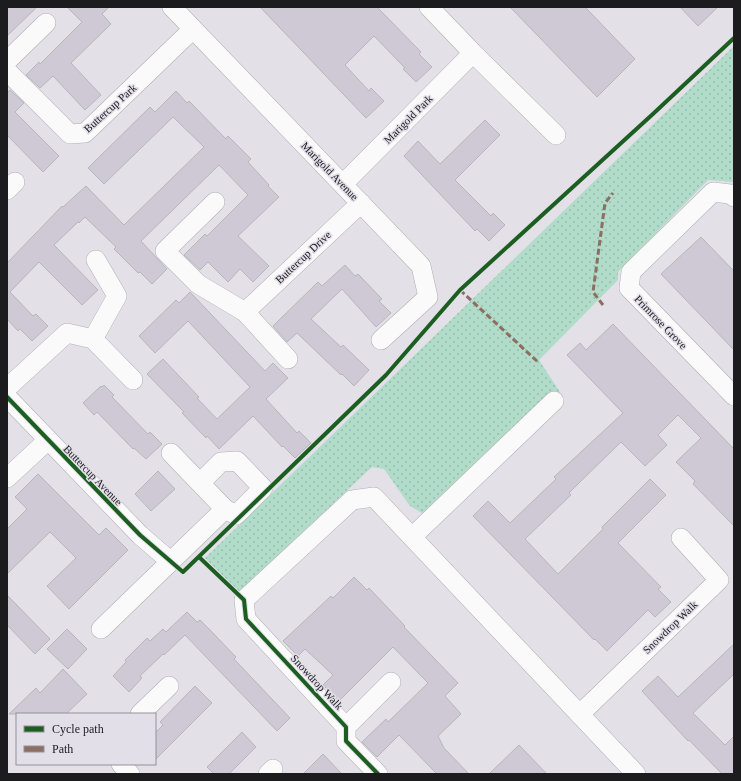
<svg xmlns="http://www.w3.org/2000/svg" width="741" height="781" viewBox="0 0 741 781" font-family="'Times New Roman',serif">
<defs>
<pattern id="grass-dots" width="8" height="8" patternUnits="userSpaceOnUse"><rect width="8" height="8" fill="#b0dcc9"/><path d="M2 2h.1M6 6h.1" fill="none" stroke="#97bcac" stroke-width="1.8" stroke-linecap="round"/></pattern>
</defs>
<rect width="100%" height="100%" fill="#e3e1e7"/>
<!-- grass -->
<path fill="url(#grass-dots)" d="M 734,46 L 734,182 L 708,180 L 618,272 L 618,280 L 539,360 L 560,392 L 441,507 L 422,513 L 410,506 L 384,469 L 372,467 L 239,592 L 205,558 Z"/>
<!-- building -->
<path fill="#cec9d5" stroke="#b8b6bb" d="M 7,7 L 37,7 L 7,36 Z
M 67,7 L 109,7 L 102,14 L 111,24 L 71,63 L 101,95 L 85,110 L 53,76 L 40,88 L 26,75 L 39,62 L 40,64 L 82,22 Z
M 260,7 L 377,7 L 421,52 L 419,54 L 432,67 L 416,82 L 403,69 L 405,68 L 374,36 L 345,65 L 369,91 L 371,88 L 384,101 L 366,118 Z
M 510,7 L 585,7 L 635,59 L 597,97 Z
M 680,7 L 718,7 L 698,26 Z
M 10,90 L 24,103 L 15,112 L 59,156 L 43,172 L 7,135 L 7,93 Z
M 176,91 L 187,103 L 189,101 L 226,139 L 228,136 L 251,159 L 248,162 L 269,185 L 268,186 L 279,197 L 238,236 L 269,266 L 253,282 L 240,269 L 228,282 L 208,262 L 200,270 L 184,255 L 205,234 L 207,236 L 248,195 L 219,165 L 141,241 L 167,269 L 152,284 L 140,272 L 138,273 L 114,249 L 116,247 L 85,217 L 79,223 L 78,222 L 54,245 L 98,290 L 82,305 L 39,262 L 10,292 L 33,316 L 36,314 L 48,326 L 32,341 L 20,329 L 18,331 L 7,319 L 7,263 L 62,206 L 63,207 L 86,186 L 124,225 L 204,147 L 173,117 L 104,184 L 88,168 L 150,107 L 155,112 Z
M 485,120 L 500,135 L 455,180 L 491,216 L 493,213 L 505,225 L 489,241 L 477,229 L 475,231 L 404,156 L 418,141 L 440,164 Z
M 701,237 L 734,271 L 734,350 L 661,274 Z
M 345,265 L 355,276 L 358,274 L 382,299 L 379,301 L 391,313 L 376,327 L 342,289 L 311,319 L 341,347 L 343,345 L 369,370 L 354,386 L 342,374 L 341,375 L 297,333 L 287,342 L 273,326 L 318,282 L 322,286 Z
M 190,292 L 265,371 L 273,363 L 288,378 L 266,399 L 297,433 L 299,431 L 311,443 L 295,458 L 283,446 L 282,447 L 253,416 L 219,449 L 207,436 L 206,438 L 182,413 L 184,412 L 147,374 L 163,359 L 199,397 L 197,398 L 217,419 L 250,387 L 188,321 L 155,353 L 139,336 L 176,300 L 179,303 Z
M 613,324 L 734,449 L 734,526 L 693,484 L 695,481 L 676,462 L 701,438 L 678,415 L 658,435 L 667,445 L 645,466 L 621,442 L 581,481 L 569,493 L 571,495 L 525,539 L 558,574 L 603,529 L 602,527 L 650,479 L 666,495 L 618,543 L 661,587 L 658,589 L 671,602 L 655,617 L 648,610 L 607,651 L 595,639 L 594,640 L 473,516 L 488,501 L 510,523 L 556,479 L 554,477 L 623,413 L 567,355 L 580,343 L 586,350 Z
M 104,385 L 114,395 L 112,397 L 148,434 L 150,432 L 162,444 L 146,459 L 134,448 L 133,449 L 97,412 L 94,415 L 83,403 L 101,386 L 102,387 Z
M 158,471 L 175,489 L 151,511 L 135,494 Z
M 38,474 L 99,535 L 106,528 L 128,550 L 69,609 L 47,586 L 76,558 L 50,532 L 7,574 L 7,529 L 27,509 L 15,497 Z
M 354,577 L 367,590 L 369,588 L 405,626 L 404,627 L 458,683 L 445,696 L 461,714 L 438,736 L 444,748 L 469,774 L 437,774 L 399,735 L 377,757 L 362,742 L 386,719 L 388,722 L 428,683 L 393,647 L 339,701 L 323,685 L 333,675 L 305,649 L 298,656 L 283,641 L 331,596 L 333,598 Z
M 7,595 L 50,639 L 35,654 L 7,625 Z
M 187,612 L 197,622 L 200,620 L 212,632 L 236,657 L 234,659 L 290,718 L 277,731 L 185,635 L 164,655 L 163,654 L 140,676 L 142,678 L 129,692 L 113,676 L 126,662 L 125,660 L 147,638 L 150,641 L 163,629 L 166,632 Z
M 67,629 L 87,649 L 68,669 L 47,649 Z
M 734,644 L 734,674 L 693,713 L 725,745 L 734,736 L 734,774 L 722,774 L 689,740 L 688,741 L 642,691 L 658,676 L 678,697 Z
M 63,669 L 87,694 L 66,714 L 9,714 L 36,688 L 40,693 Z
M 195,686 L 212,703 L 155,760 L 155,733 L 163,725 L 160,722 Z
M 242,732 L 256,747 L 229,774 L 214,774 L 207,767 Z
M 519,745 L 547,774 L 489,774 Z
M 323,754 L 342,774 L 303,774 Z"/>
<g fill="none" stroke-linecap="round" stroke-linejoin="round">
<!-- minor casing -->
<g stroke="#b0aeb3" stroke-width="20">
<path id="minor" d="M 172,7 L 421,266 L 428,297 L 381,340
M 429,7 L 473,53
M 7,61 L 46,23
M 7,71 L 70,134 L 85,133 L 193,29
M 343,184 L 473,53 L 556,135
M 7,190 L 15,182
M 734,197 L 730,194 L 713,192 L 631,272 L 629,288 L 734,396
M 215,202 L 165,251 L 198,284 L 245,312 L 288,359
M 245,312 L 361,203
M 93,339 L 133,380
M 7,388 L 67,333 L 93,339 L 117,296 L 96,260
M 7,397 L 140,535 L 170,561
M 7,478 L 48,440
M 200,483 L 221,462 L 237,461 L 263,488 L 236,515 L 225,509
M 412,537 L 554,401
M 101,629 L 225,509 L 171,453
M 140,714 L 169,686
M 580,714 L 719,580 L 681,538
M 346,727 L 391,682
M 121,764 L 130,774
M 268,774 L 273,769
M 378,774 L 346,741 L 346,727 L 246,619 L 244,600 L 352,500 L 374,497 L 636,774"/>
</g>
<!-- minor -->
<use href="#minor" stroke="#fbfafb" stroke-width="19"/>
<!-- quiet -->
<path stroke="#8d6e63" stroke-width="3" stroke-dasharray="6 3" stroke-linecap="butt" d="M 460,290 L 539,363
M 603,305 L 593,292 L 605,203 L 613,193"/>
<!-- cycleway casing -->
<g stroke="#e2dfe9" stroke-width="6">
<path id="cycleway" d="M 7,397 L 140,535 L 183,572 L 386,375 L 460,290 L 654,113 L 734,38
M 199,557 L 244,600 L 246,619 L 346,727 L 346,741 L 378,774"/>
</g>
<!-- cycleway -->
<use href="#cycleway" stroke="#1b5e20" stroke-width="4"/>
</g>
<g text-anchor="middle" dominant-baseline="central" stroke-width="3" stroke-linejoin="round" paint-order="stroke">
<!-- street labels -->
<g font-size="11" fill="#1c1b1e" stroke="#e2dfe9">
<text transform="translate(110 108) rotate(-42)">Buttercup Park</text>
<text transform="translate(408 119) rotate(-45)">Marigold Park</text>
<text transform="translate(330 171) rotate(46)">Marigold Avenue</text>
<text transform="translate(303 257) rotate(-43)">Buttercup Drive</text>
<text transform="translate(661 322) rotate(46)">Primrose Grove</text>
<text transform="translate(93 475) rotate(46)">Buttercup Avenue</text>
<text transform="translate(670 627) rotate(-44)">Snowdrop Walk</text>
<text transform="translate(317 682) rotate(47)">Snowdrop Walk</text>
</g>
</g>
<!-- border -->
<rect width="741" height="781" fill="none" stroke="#1c1b1e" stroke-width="16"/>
<!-- legend -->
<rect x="16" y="713" width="140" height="52" fill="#e2dfe9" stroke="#939198"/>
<rect x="24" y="726" width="20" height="6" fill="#1b5e20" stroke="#939198"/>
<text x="52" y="733" font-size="12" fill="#1c1b1e">Cycle path</text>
<rect x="24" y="746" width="20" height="6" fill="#8d6e63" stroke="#939198"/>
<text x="52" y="753" font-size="12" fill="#1c1b1e">Path</text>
</svg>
